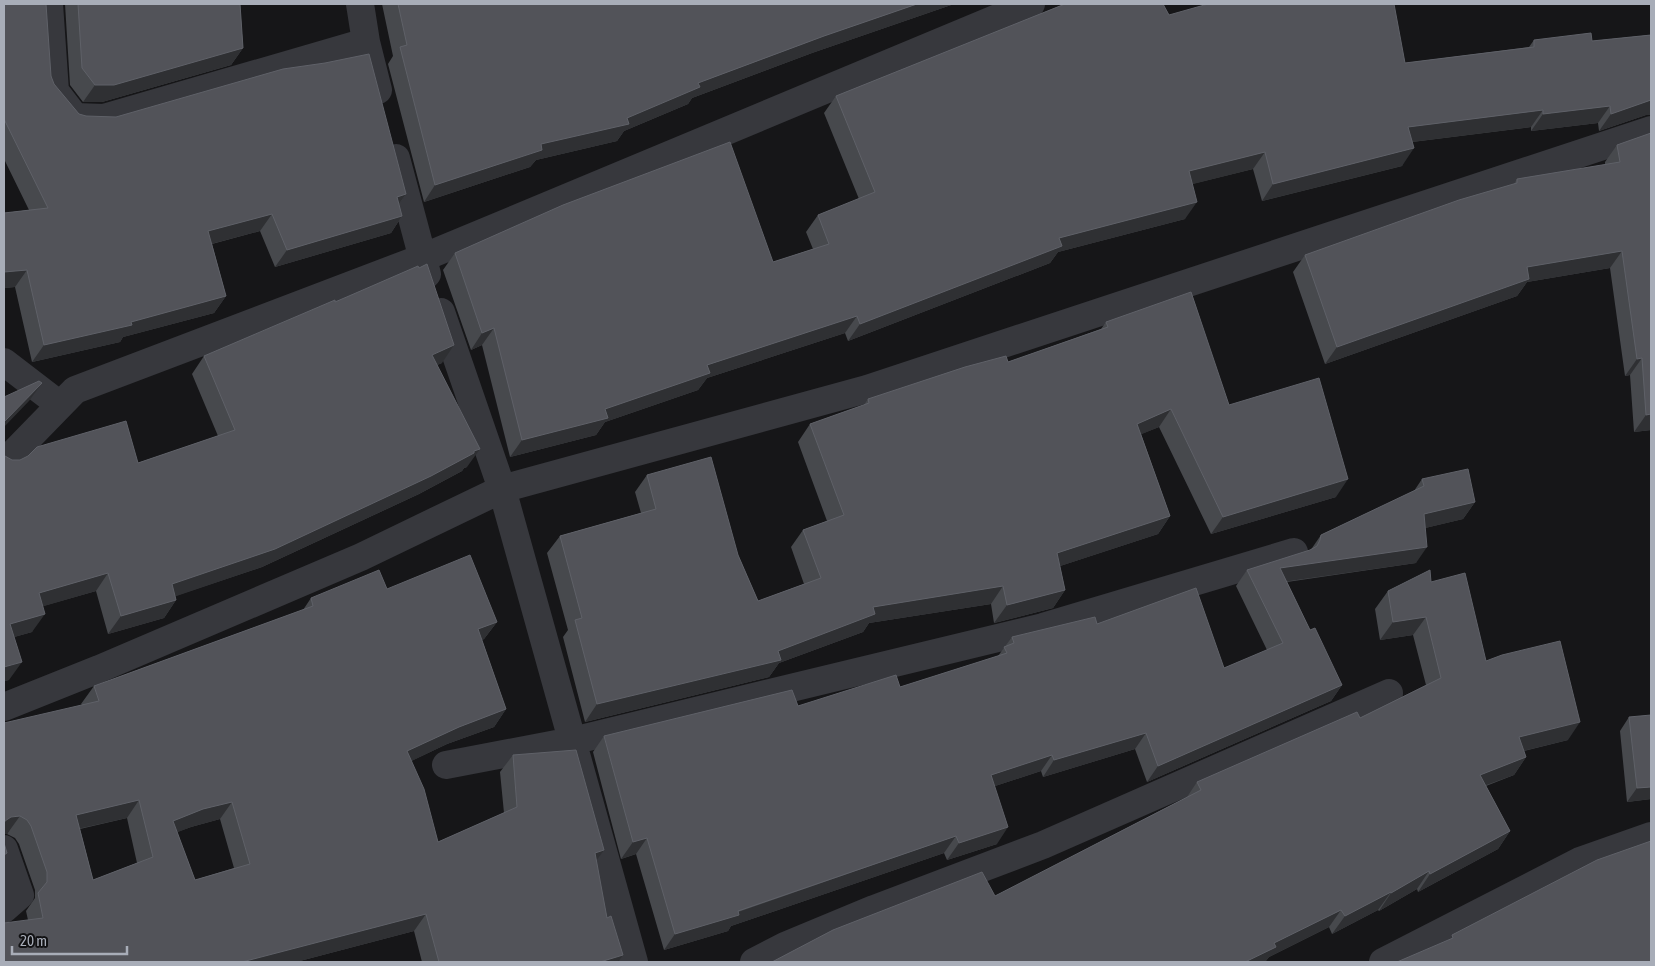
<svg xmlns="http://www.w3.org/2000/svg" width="1655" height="966" viewBox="0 0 1655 966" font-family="'Asap Condensed',sans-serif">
<rect width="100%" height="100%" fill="#161618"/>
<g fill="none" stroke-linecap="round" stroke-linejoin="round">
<!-- minor -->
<path stroke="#37383d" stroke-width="28" d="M 49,4 L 55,91 L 75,117 L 104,118 L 366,42
M 360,4 L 366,42 L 378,90
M 396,158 L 427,274
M 441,312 L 502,489 L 634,962
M 4,362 L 60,405
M 4,463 L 75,390 L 422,258 L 1031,4
M 4,707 L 99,669 L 361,557 L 502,489 L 867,389 L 1651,130
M 446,765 L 572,741 L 1043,627 L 1294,552
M 4,849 L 20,895 L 4,909
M 754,962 L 785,946 L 874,909 L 1043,845 L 1389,693
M 1383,962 L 1580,861 L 1651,836"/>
</g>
<!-- wall -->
<path fill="#47494d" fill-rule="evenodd" d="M 4,4 L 51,76 L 54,84 L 79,114 L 406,194 L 399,204 L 402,216 L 391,233 L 275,267 L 260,231 L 212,244 L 226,296 L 214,313 L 123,337 L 120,342 L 32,362 L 15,287 L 4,288 L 4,213 L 29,210 L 4,159 Z
M 65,4 L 240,4 L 243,48 L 231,65 L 102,102 L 83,102 L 70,85 Z
M 382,4 L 954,4 L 812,53 L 692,98 L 688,104 L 624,131 L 617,141 L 536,160 L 530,167 L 424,202 L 388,64 L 393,56 Z
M 1062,4 L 1163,4 L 1169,15 L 1405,63 L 1529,47 L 1534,40 L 1592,41 L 1651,35 L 1651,115 L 1646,115 L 1599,131 L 1598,123 L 1531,131 L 1531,127 L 1412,142 L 1402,166 L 1262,201 L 1253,169 L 1192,184 L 1185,219 L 1058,252 L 1050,263 L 848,341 L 845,333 L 707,378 L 698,390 L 605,422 L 596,435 L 510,457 L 482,345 L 471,350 L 443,270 L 455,253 L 773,262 L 813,249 L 806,232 L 818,215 L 859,199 L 824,113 L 836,96 L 1062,5 Z
M 1651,133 L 1651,430 L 1634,432 L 1630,375 L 1625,376 L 1610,268 L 1527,282 L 1517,296 L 1325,364 L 1293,272 L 1305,255 L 1514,184 L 1517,179 L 1605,165 L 1605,162 L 1617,145 Z
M 335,302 L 442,363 L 437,365 L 467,467 L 464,468 L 462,471 L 419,494 L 262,567 L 175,596 L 176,600 L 164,618 L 108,634 L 96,591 L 43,606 L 32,632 L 14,637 L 9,680 L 4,681 L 4,456 L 12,460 L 138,463 L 218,436 L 192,374 L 204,356 Z
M 1106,322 L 1229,405 L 1336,497 L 1211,534 L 1159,427 L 1141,434 L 1170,516 L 1158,534 L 1060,566 L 1065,590 L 1053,608 L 994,623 L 991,604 L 869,623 L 863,632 L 779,663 L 769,677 L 585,722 L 563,637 L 568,630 L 547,553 L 560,536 L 641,513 L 635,492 L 647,475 L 738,555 L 758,601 L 804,584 L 791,547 L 803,530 L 827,521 L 798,442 L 810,424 L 864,405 L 868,399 L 1008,362 L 1101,329 Z
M 1422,479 L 1475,502 L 1463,519 L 1425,528 L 1416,563 L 1287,582 L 1310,630 L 1342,685 L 1331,701 L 1147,782 L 1135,749 L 1043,777 L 1041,771 L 995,786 L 997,844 L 947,860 L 944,853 L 731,926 L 728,931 L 664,950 L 636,854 L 621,859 L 593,752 L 604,736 L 798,706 L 900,687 L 998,656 L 1012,637 L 1097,624 L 1224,668 L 1267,650 L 1236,586 L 1247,570 L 1310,551 L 1321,535 L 1414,491 Z
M 1431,582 L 1486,661 L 1568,740 L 1524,751 L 1526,757 L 1514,775 L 1486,786 L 1510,831 L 1498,849 L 1418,892 L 1417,889 L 1379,911 L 1378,910 L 1332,934 L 1329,927 L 1269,957 L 1265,962 L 772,962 L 995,896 L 1187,797 L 1197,782 L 1360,718 L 1426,685 L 1413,635 L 1380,640 L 1375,609 L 1388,591 Z
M 387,589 L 497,622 L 484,639 L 482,640 L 506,709 L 494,727 L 447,744 L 411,761 L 438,842 L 504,813 L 500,772 L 513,755 L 596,860 L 607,918 L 618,962 L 422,962 L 414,931 L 296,962 L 4,962 L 28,920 L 26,911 L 35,898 L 35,890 L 19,844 L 15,838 L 7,834 L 82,705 L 81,704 L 94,686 L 303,610 L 311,598 ZM 127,818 L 137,863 L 93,880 L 80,829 ZM 220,819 L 234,868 L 195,880 L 177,832 L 191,827 Z
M 1629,717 L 1651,799 L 1627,802 L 1620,731 Z"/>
<!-- shaded-wall -->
<path fill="#2f3033" d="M 917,4 L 954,4 L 812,53 L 692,98 L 688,104 L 624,131 L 617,141 L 536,160 L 530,167 L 424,202 L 435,185 L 698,83 L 824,36 Z
M 243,48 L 231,65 L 102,102 L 83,102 L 95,85 Z
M 1651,100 L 1651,115 L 1646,115 L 1599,131 L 1611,114 Z
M 1610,106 L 1598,123 L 1531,131 L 1543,114 Z
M 1543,110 L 1531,127 L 1396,144 L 1408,127 Z
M 1414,148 L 1402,166 L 1262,201 L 1273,184 Z
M 1265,152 L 1253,169 L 1177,188 L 1189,171 Z
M 406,194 L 394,211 L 397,197 Z
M 1197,202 L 1185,219 L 1058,252 L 1050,263 L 848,341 L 860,324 L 1059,238 Z
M 272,214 L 260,231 L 196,248 L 208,231 Z
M 402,216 L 391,233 L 275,267 L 287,250 Z
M 1622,251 L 1610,268 L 1527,282 L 1517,296 L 1325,364 L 1337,347 L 1527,267 Z
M 27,270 L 15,287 L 4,288 L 4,272 Z
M 226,296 L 214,313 L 123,337 L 120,342 L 32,362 L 44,345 Z
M 857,316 L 845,333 L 707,378 L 698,390 L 605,422 L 596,435 L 510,457 L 522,440 L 707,365 Z
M 494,328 L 482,345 L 471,350 L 482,333 Z
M 454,345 L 442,363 L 419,373 L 432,355 Z
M 1642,358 L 1630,375 L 1625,376 L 1637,359 Z
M 42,383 L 29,401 L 4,427 L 4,422 Z
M 1171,409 L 1159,427 L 1125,441 L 1137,424 Z
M 1651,414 L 1651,430 L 1634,432 L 1646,415 Z
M 480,449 L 467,467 L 464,468 L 462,471 L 419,494 L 262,567 L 159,602 L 172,584 L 474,451 Z
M 1348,479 L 1336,497 L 1211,534 L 1223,517 Z
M 1475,502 L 1463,519 L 1413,531 L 1424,514 Z
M 1170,516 L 1158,534 L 1045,571 L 1057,553 Z
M 1427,547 L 1416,563 L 1268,584 L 1280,568 Z
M 108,573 L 96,591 L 27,611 L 39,593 Z
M 1003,586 L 991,604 L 869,623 L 863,632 L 779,663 L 769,677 L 585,722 L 597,704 L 778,651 L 873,607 Z
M 1065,590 L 1053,608 L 994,623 L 1007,605 Z
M 176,600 L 164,618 L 108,634 L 121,616 Z
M 45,614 L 32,632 L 4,640 L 10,624 Z
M 1426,617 L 1413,635 L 1380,640 L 1393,622 Z
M 497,622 L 484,639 L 465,647 L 478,629 Z
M 22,662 L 9,680 L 4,681 L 4,667 Z
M 1342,685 L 1331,701 L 1147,782 L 1158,766 Z
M 506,709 L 494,727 L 447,744 L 395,769 L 407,751 L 459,727 Z
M 1580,722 L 1568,740 L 1506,755 L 1519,737 Z
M 1146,733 L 1135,749 L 1043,777 L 1054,760 Z
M 1052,755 L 1041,771 L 980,791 L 991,775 Z
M 1526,757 L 1514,775 L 1467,792 L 1480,775 Z
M 1651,787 L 1651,799 L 1627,802 L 1637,788 Z
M 139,800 L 127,818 L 64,832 L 76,815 Z
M 232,802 L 220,819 L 191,827 L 160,839 L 173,821 L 203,809 Z
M 20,816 L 7,834 L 4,834 L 4,822 L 5,821 L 11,817 Z
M 1008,827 L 997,844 L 947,860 L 959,843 Z
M 1510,831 L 1498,849 L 1418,892 L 1430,874 Z
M 956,836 L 944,853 L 731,926 L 728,931 L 664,950 L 675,934 Z
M 647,838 L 636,854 L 621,859 L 633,842 Z
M 604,850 L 591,868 L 595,853 Z
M 1429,871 L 1417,889 L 1379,911 L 1391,893 Z
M 1391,892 L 1378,910 L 1332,934 L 1345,916 Z
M 1341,910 L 1329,927 L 1269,957 L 1265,962 L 1245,962 L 1274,943 Z
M 426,914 L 414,931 L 296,962 L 242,962 Z
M 623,955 L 618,962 L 600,962 Z"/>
<!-- building -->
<path fill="#525359" stroke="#5f6168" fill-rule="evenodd" d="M 4,4 L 46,4 L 51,76 L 54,84 L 79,114 L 86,116 L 116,117 L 283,69 L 325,63 L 369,54 L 406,194 L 397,197 L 402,216 L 287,250 L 272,214 L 208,231 L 226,296 L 131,322 L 132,325 L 44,345 L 27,270 L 4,272 L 4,213 L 48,208 L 4,119 Z
M 78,4 L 240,4 L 243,48 L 114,85 L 95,85 L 82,68 Z
M 398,4 L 917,4 L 824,36 L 698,83 L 700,87 L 627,118 L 629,124 L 541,144 L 542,150 L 435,185 L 400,47 L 407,45 Z
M 1065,4 L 1163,4 L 1169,15 L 1208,4 L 1394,4 L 1405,63 L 1534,47 L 1534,40 L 1591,33 L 1592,41 L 1651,35 L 1651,100 L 1611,114 L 1610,106 L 1543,114 L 1543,110 L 1408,127 L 1414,148 L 1273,184 L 1265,152 L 1189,171 L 1197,202 L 1059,238 L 1062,246 L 860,324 L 857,316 L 707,365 L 710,373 L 605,409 L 608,418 L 522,440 L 494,328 L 482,333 L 455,253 L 563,205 L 730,142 L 773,262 L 829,244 L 818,215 L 875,192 L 836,96 Z
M 1651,133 L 1651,414 L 1646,415 L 1642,358 L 1637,359 L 1622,251 L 1527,267 L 1529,279 L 1337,347 L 1305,255 L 1459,200 L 1517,183 L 1517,179 L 1620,162 L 1617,145 Z
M 427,264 L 454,345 L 432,355 L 480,449 L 474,451 L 474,453 L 431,476 L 275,549 L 172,584 L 176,600 L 121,616 L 108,573 L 39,593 L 45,614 L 10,624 L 22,662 L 4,667 L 4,456 L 5,456 L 12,460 L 20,460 L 28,456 L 37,447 L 126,421 L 138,463 L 235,430 L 204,356 L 335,300 L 335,302 L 349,296 L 418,266 L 419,268 Z
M 1191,292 L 1229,405 L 1319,378 L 1348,479 L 1223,517 L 1171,409 L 1137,424 L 1170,516 L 1057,553 L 1065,590 L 1007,605 L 1003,586 L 873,607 L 875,614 L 778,651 L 781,660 L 597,704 L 575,620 L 582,618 L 560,536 L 656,509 L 647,475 L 711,457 L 738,555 L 758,601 L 821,578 L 803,530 L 844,515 L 810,424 L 869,403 L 868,399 L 965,367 L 1006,356 L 1008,362 L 1108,327 L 1106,322 Z
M 39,381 L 42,383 L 4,422 L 4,397 Z
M 1468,469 L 1475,502 L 1424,514 L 1427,547 L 1280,568 L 1310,630 L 1315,628 L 1342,685 L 1158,766 L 1146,733 L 1054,760 L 1052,755 L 991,775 L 1008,827 L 959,843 L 956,836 L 738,911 L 739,915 L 675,934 L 647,838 L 633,842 L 604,736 L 792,690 L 798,706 L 896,675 L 900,687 L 1007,653 L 1004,647 L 1014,643 L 1012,637 L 1095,617 L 1097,624 L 1196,588 L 1224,668 L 1283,643 L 1247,570 L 1310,550 L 1317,546 L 1320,540 L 1321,535 L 1424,486 L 1422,479 Z
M 470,555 L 497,622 L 478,629 L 506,709 L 459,727 L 407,751 L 424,789 L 438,842 L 517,807 L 513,755 L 576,750 L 604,850 L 595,853 L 607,918 L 611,916 L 623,955 L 600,962 L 439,962 L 426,914 L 242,962 L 4,962 L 4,923 L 43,918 L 38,893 L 47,882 L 47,872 L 31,826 L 27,820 L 20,816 L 11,817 L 5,821 L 4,823 L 4,723 L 99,701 L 94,686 L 313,606 L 311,598 L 379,570 L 387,589 ZM 139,800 L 153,857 L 93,880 L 76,815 ZM 232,802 L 250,864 L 195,880 L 173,821 L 203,809 Z
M 1430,570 L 1431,582 L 1465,573 L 1486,661 L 1502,655 L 1560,641 L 1580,722 L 1519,737 L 1526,757 L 1480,775 L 1510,831 L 1430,874 L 1429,871 L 1391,893 L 1391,892 L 1345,916 L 1341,910 L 1274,943 L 1276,947 L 1245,962 L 772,962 L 833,930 L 982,872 L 995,896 L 1201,790 L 1197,782 L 1357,712 L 1360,718 L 1441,678 L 1426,617 L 1393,622 L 1388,591 Z
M 1651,715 L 1651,787 L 1637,788 L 1629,717 Z
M 1651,841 L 1651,962 L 1397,962 L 1453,938 L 1452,935 L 1597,860 Z
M 4,843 L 7,853 L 4,855 Z"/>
<!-- border -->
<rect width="1655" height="966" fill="none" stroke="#a8adb8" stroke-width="10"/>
<!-- scale -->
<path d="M12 946v8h115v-8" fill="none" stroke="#a8adb8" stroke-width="2.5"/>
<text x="20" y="946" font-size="15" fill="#a8adb8" stroke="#111113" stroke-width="4" paint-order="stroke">20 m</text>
</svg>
